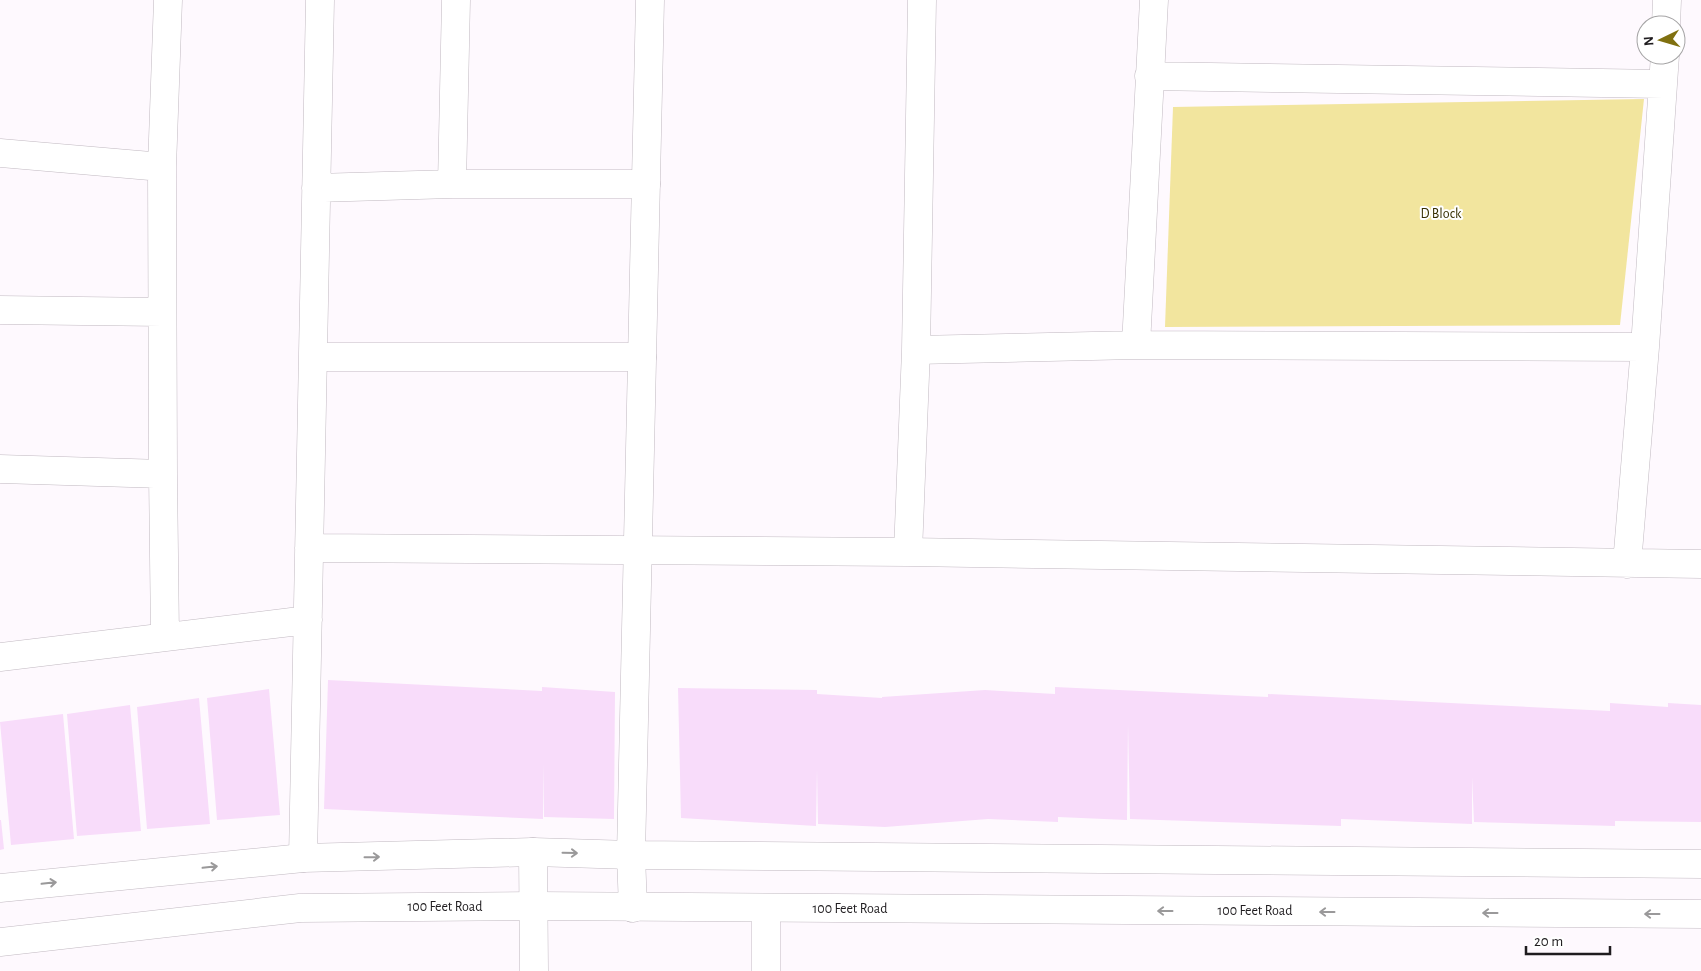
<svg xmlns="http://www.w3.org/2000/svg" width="1701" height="971" viewBox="0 0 1701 971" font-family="'Alegreya Sans',sans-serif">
<rect width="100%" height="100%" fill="#fef9fe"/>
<!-- green -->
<path fill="#f2e59e" d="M 1644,99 L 1620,325 L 1165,327 L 1173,107 Z"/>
<!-- building -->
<path fill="#f8dcfa" d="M 328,680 L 542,691 L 542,687 L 615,692 L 614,819 L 544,817 L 543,763 L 543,819 L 324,809 Z
M 1055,687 L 1268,697 L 1268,694 L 1610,711 L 1610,703 L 1668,707 L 1668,703 L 1701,705 L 1701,822 L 1615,821 L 1615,826 L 1474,822 L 1472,777 L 1472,824 L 1341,819 L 1341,826 L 1130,819 L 1128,724 L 1127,820 L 1058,817 L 1058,822 L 988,819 L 885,827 L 818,824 L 817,769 L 816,826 L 681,818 L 678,688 L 817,690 L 817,694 L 882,698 L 882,697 L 985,690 L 1055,694 Z
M 269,689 L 280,815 L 217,820 L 207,698 Z
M 199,698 L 210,824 L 147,829 L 137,707 Z
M 130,705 L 141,831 L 77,836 L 67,714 Z
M 63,714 L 74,839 L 11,845 L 0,722 Z
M 0,820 L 1,820 L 4,849 L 0,850 Z"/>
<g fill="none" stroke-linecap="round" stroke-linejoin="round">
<!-- minor casing -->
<g stroke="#c1b9c1" stroke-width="29">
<path id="minor" d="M 1666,25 L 1667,0
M 1149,76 L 1663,84
M 0,153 L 162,167
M 452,184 L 456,0
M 316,188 L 452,184 L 646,184
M 0,310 L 162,312
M 1136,345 L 1154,0
M 916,350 L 1136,345 L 1645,347
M 313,357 L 642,357
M 0,469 L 163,474
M 309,548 L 908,552 L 1701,564
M 908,552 L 916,350 L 922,0
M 1627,564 L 1645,347 L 1665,55
M 165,637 L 163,474 L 162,167 L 168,0
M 0,657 L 308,620
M 303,858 L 320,0
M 766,971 L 766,908"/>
</g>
<!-- tertiary casing -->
<g stroke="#c1b9c1" stroke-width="29">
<path id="tertiary" d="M 533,852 L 534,971
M 633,908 L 631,855 L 650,0"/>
</g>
<!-- secondary casing -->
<g stroke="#c1b9c1" stroke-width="29">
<path id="secondary" d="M 0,888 L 303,858 L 533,852 L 631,855 L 1701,864
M 0,942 L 300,908 L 534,906 L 1701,914"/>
</g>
<!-- minor -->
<use href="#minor" stroke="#fff" stroke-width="28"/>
<!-- tertiary -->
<use href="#tertiary" stroke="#fff" stroke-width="28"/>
<!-- secondary -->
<use href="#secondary" stroke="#fff" stroke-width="28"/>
</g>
<!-- one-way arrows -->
<defs><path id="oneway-shaft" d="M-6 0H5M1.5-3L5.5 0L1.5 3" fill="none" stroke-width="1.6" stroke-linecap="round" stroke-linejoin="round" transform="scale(1.25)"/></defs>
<g stroke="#9a999a">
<use href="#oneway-shaft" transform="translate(570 853) rotate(1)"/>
<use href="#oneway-shaft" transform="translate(372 857) rotate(-1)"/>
<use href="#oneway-shaft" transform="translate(210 867) rotate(-6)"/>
<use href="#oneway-shaft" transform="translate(49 883) rotate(-6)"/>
<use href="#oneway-shaft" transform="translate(1165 911) rotate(-180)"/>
<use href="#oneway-shaft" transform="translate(1327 912) rotate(-180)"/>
<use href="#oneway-shaft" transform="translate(1490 913) rotate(-180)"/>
<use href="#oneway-shaft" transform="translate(1652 914) rotate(-180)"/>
</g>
<g text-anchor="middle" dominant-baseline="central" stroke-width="4" stroke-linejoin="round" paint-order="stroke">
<!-- park labels -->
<g font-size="14" fill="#372f01" stroke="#fff">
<text x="1441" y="214">D Block</text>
</g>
<!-- street labels -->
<g font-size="14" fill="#1f1c1f" stroke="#fff">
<text x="445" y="907">100 Feet Road</text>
<text x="850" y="909">100 Feet Road</text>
<text x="1255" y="911">100 Feet Road</text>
</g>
</g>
<!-- north arrow -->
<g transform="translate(1661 40) rotate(265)"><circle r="24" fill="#ffffff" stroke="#a5a4a5"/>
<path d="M0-4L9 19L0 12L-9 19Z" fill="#807010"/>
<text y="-8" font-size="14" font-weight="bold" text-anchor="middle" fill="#1f1c1f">N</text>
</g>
<!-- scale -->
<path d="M1526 946v8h84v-8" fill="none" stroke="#1f1c1f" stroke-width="2.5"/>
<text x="1534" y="946" font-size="15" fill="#1f1c1f" stroke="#ffffff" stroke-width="4" paint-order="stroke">20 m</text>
</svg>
